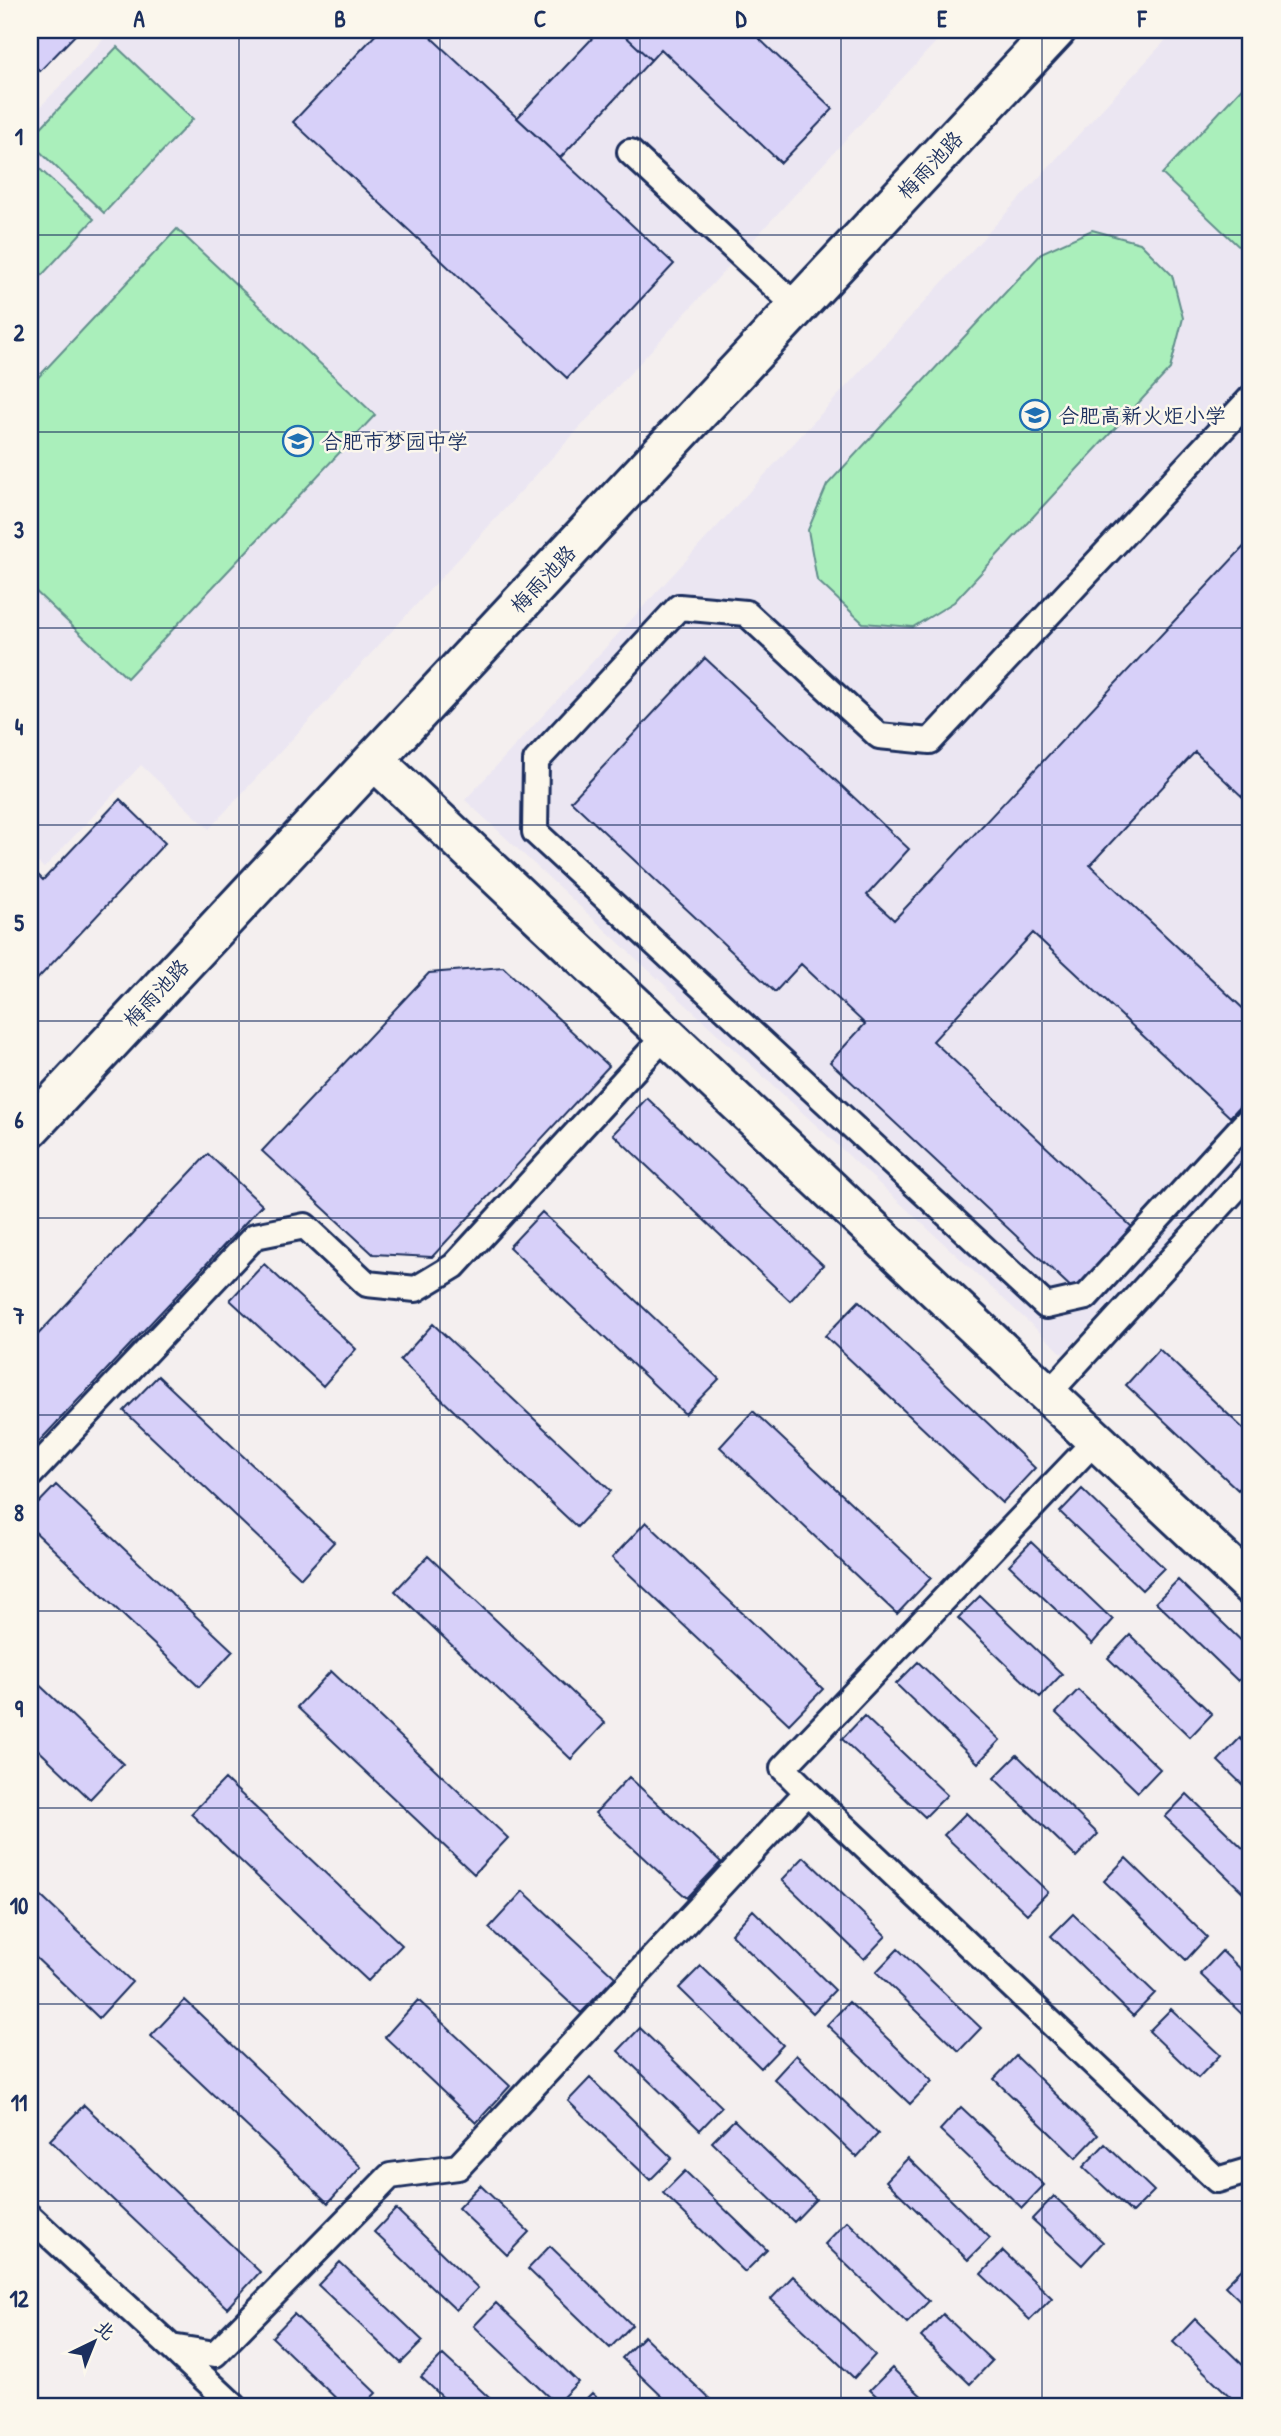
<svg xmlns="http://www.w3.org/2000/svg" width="1281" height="2436" viewBox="0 0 1281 2436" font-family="'Patrick Hand','LXGW WenKai TC',sans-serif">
<rect width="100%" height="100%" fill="#f4efef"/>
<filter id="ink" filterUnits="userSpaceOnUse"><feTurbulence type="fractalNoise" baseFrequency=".0143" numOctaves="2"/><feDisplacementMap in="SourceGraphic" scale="14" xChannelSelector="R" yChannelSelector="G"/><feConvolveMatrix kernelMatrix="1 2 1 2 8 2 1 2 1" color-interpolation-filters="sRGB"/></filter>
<g filter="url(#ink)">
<!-- built -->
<path fill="#ebe6f2" d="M 112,30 L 947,30 L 209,829 L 141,765 L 44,868 L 30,855 L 30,118 Z
M 1175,30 L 1251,30 L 1251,1152 L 1063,1354 L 465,800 Z"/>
<!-- green -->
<path fill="#aaefbb" stroke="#628f8c" stroke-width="2" d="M 117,47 L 193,119 L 104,213 L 30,142 L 30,139 Z
M 1251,78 L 1251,258 L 1162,174 Z
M 30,160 L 94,219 L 30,288 Z
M 177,229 L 375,415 L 127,678 L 30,586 L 30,386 Z
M 1092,230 L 1140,243 L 1172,275 L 1183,318 L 1170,369 L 954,602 L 913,627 L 863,623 L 817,580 L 808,530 L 827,485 L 1043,252 Z"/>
<!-- building -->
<path fill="#d7d0f9" stroke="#1b2f5e" stroke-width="2" d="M 30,30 L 80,30 L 40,71 L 30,62 Z
M 380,30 L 423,30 L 674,264 L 567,378 L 293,122 Z
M 600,30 L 619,30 L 651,60 L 560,158 L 517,118 Z
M 619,30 L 750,30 L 833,109 L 781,163 L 661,49 L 651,60 Z
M 1251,539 L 1251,805 L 1195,752 L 1090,865 L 1251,1016 L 1251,1094 L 1230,1117 L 1033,933 L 933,1041 L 1133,1228 L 1075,1291 L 830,1062 L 865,1024 L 801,964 L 775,992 L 571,801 L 705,658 L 909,849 L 867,895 L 894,920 Z
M 120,799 L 165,843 L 30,987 L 30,867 L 43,880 Z
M 503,967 L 609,1066 L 432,1257 L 373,1254 L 262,1151 L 429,973 Z
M 647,1098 L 823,1265 L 790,1301 L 613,1134 Z
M 208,1154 L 262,1205 L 30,1451 L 30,1343 Z
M 542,1212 L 719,1379 L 685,1414 L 509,1247 Z
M 264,1264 L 356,1349 L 323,1386 L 230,1300 Z
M 859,1301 L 1035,1468 L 1002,1503 L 825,1336 Z
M 433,1324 L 611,1491 L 577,1527 L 400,1360 Z
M 1159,1349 L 1251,1436 L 1251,1476 L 1238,1490 L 1126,1385 Z
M 158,1376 L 334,1542 L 301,1578 L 124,1411 Z
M 753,1411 L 931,1578 L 897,1614 L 720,1447 Z
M 56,1485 L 233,1651 L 199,1687 L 30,1527 L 30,1512 Z
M 1082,1489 L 1164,1568 L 1142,1590 L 1060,1512 Z
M 646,1522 L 823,1689 L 789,1724 L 612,1558 Z
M 1031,1542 L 1113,1620 L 1092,1644 L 1009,1565 Z
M 428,1556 L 605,1723 L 571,1759 L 395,1591 Z
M 1178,1580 L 1251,1650 L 1251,1668 L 1238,1681 L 1156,1602 Z
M 980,1596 L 1062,1674 L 1040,1697 L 958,1618 Z
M 1130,1635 L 1212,1714 L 1190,1737 L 1108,1658 Z
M 918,1662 L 1000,1740 L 978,1763 L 896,1684 Z
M 331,1671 L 508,1838 L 474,1874 L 297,1707 Z
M 30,1676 L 123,1764 L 90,1799 L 30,1742 Z
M 1078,1690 L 1160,1769 L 1138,1792 L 1056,1713 Z
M 864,1716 L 947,1795 L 925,1817 L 842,1739 Z
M 1240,1738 L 1251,1749 L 1251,1793 L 1218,1761 Z
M 1017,1755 L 1098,1834 L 1076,1857 L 994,1778 Z
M 629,1777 L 721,1862 L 687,1898 L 595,1813 Z
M 225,1779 L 402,1945 L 368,1981 L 191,1814 Z
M 1187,1794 L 1251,1856 L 1251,1892 L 1247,1896 L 1165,1817 Z
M 966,1813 L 1048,1892 L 1027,1914 L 944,1835 Z
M 804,1857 L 886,1936 L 864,1959 L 782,1880 Z
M 1126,1858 L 1207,1937 L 1186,1960 L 1104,1881 Z
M 30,1886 L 132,1982 L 99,2018 L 30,1952 Z
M 523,1891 L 615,1977 L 581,2013 L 489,1928 Z
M 753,1910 L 835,1990 L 813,2013 L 731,1934 Z
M 1073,1914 L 1155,1993 L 1133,2016 L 1051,1936 Z
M 898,1949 L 981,2028 L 959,2051 L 876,1972 Z
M 1222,1951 L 1251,1979 L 1251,2023 L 1200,1974 Z
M 701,1966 L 783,2045 L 761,2068 L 679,1988 Z
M 185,2000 L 361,2167 L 328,2203 L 151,2036 Z
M 418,2000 L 510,2086 L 476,2123 L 385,2037 Z
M 849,2002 L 932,2081 L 910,2104 L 827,2025 Z
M 1171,2009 L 1220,2055 L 1198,2078 L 1149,2031 Z
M 640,2028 L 722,2107 L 700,2130 L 618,2051 Z
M 796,2055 L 878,2134 L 857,2157 L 774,2079 Z
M 1016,2056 L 1098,2135 L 1076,2158 L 994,2079 Z
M 590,2078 L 672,2158 L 650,2180 L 568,2101 Z
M 84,2105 L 260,2272 L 227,2308 L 50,2140 Z
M 961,2107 L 1044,2185 L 1022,2208 L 940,2130 Z
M 734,2120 L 816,2199 L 794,2222 L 712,2142 Z
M 1105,2144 L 1154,2191 L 1132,2213 L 1083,2167 Z
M 908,2158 L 990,2238 L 968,2260 L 886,2181 Z
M 685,2171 L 767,2250 L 745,2272 L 663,2193 Z
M 480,2185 L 529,2232 L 507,2255 L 458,2208 Z
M 1054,2196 L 1103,2242 L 1082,2265 L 1032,2219 Z
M 396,2209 L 478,2288 L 456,2310 L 374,2232 Z
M 847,2221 L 929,2301 L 907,2323 L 825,2244 Z
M 550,2246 L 632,2325 L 610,2348 L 528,2269 Z
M 1003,2251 L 1052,2298 L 1030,2320 L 981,2274 Z
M 340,2262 L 423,2341 L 401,2363 L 318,2285 Z
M 1247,2264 L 1251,2268 L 1251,2311 L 1225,2286 Z
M 793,2276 L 875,2355 L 854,2378 L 771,2299 Z
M 496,2303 L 578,2382 L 556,2404 L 474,2326 Z
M 294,2314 L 376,2393 L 363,2406 L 344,2406 L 272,2337 Z
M 943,2314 L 992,2361 L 970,2384 L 921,2337 Z
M 1195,2319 L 1251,2373 L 1251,2406 L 1240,2406 L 1173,2342 Z
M 644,2336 L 717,2406 L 672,2406 L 622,2358 Z
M 443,2355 L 498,2406 L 452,2406 L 421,2377 Z
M 892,2368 L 932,2406 L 887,2406 L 870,2390 Z
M 592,2393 L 606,2406 L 579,2406 Z"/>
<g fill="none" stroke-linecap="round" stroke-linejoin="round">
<!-- lane casing -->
<g stroke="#1b2f5e" stroke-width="30">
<path id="lane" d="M 630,152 L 797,307
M 1251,398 L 930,741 L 879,736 L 746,613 L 679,607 L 536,761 L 535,832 L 1046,1306 L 1086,1297 L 1251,1117
M 1048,1394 L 1251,1172
M 30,1475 L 255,1236 L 305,1226 L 367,1284 L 416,1289 L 454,1266 L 666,1035
M 807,1792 L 783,1768 L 1096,1440
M 30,2217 L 171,2347 L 215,2354 L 390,2176 L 458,2167 L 807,1792 L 1217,2180 L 1251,2170
M 171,2347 L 234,2406"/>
</g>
<!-- street casing -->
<g stroke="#1b2f5e" stroke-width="44">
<path id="street" d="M 374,760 L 1251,1586
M 30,1128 L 1056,30"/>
</g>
<!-- lane -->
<use href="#lane" stroke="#fbf7ec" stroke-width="24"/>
<!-- street -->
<use href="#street" stroke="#fbf7ec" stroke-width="38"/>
</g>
</g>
<!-- grid -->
<path fill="none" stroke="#1b2f5e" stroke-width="2" stroke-opacity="0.55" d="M 239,30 L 239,2406M 440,30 L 440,2406M 640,30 L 640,2406M 841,30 L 841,2406M 1042,30 L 1042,2406M 30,235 L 1251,235M 30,432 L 1251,432M 30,628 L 1251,628M 30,825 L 1251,825M 30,1021 L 1251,1021M 30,1218 L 1251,1218M 30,1415 L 1251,1415M 30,1611 L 1251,1611M 30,1808 L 1251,1808M 30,2004 L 1251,2004M 30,2201 L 1251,2201"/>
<!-- icons -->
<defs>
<g id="school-ring" transform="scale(1.575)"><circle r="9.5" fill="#fbf7ec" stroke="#1f6fb2" stroke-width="1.5"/><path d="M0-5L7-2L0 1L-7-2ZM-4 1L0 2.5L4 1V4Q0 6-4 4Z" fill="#1f6fb2"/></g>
</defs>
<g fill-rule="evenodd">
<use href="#school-ring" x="1035" y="415"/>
<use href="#school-ring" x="298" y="441"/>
</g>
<g text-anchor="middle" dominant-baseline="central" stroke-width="5" stroke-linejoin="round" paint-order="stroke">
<!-- street labels -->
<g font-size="21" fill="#1b2f5e" stroke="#fbf7ec">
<text transform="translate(930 165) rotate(-47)">梅雨池路</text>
<text transform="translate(543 579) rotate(-47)">梅雨池路</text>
<text transform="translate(156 993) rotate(-47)">梅雨池路</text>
</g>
<!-- poi labels -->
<g font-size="21" fill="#1b2f5e" stroke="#fbf7ec" text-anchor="start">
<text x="1058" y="415">合肥高新火炬小学</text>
<text x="321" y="441">合肥市梦园中学</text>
</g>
</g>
<!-- margin -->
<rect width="1281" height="2436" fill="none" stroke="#fbf7ec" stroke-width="77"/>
<!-- north arrow -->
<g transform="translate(94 2342) rotate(43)" stroke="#fbf7ec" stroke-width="5" paint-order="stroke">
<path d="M0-5L12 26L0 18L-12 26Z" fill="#1b2f5e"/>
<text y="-10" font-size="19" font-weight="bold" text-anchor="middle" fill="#1b2f5e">北</text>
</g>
<rect x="38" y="38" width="1204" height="2360" fill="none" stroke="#1b2f5e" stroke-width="2.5"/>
<g font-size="23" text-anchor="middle" font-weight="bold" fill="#1b2f5e">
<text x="139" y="27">A</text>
<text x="340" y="27">B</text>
<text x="540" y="27">C</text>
<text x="741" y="27">D</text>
<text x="942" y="27">E</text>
<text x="1142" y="27">F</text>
<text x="19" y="145">1</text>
<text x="19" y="341">2</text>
<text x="19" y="538">3</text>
<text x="19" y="735">4</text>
<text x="19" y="931">5</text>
<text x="19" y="1128">6</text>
<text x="19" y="1324">7</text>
<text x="19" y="1521">8</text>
<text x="19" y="1717">9</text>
<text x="19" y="1914">10</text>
<text x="19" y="2111">11</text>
<text x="19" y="2307">12</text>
</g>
</svg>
